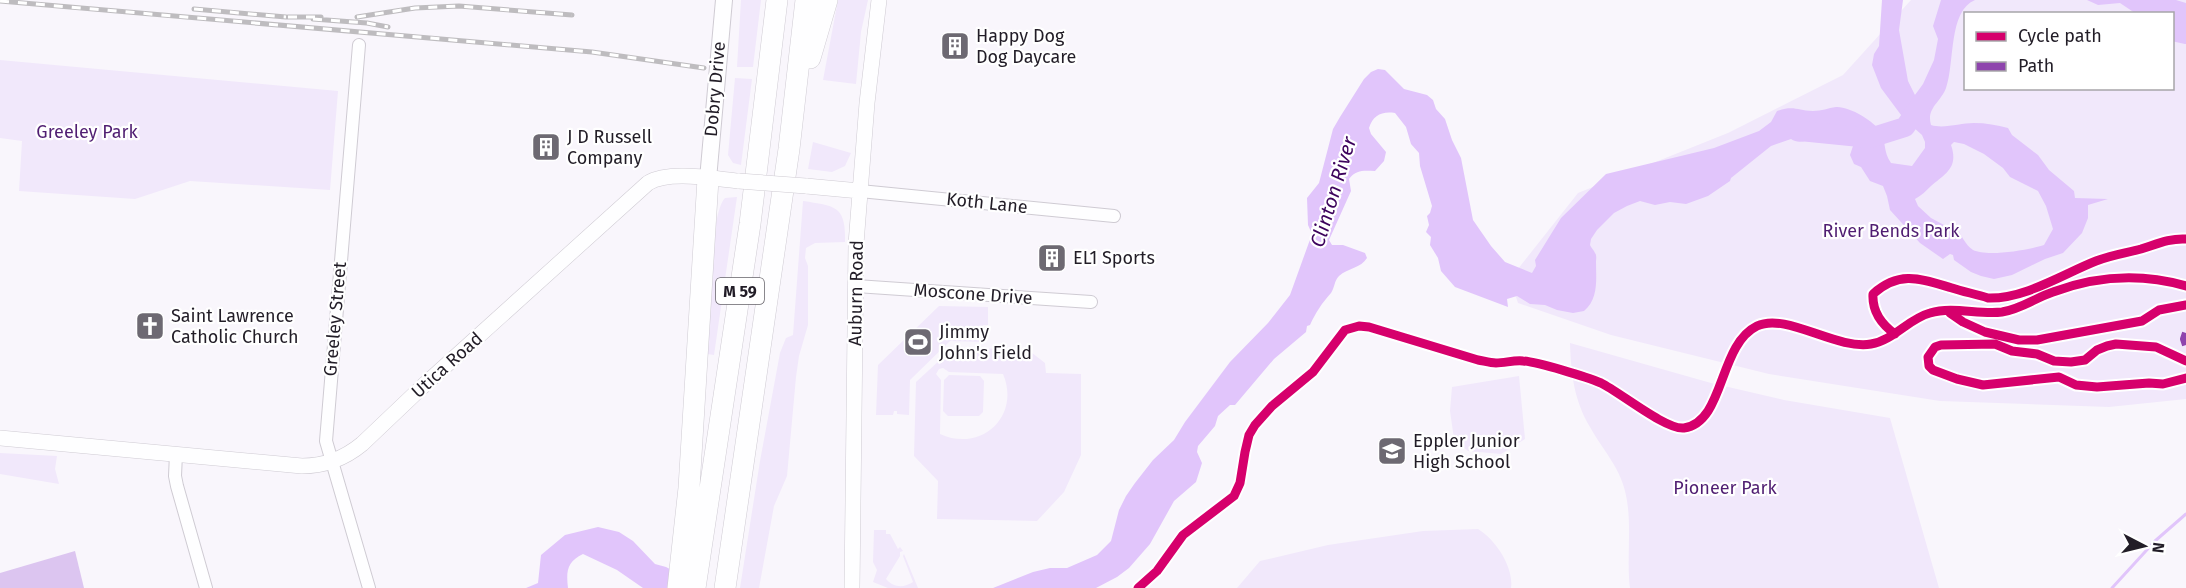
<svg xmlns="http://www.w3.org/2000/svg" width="2186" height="588" viewBox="0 0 2186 588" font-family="'Fira Sans',sans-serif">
<rect width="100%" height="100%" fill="#f9f6fc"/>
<!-- green -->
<path fill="#f1e8fb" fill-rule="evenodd" d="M 741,0 L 761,0 L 753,67 L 737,67 Z
M 838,0 L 868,0 L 861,32 L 856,84 L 823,80 Z
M 1911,0 L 2186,0 L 2186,399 L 2109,407 L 1940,401 L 1769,374 L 1611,335 L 1518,303 L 1510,279 L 1578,193 L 1728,133 L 1843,75 ZM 1966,14 L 2172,14 L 2172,88 L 1966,88 Z
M 0,60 L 338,91 L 330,190 L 190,181 L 135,199 L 19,191 L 22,141 L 0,138 Z
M 735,78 L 752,79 L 741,165 L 733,163 L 728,155 Z
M 813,142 L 851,153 L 845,166 L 832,172 L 808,169 Z
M 737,197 L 714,355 L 707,354 C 709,326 709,214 725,198 Z
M 803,201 C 836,206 846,206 845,242 L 815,243 L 806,248 L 805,258 L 808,266 L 808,325 L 799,356 L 796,377 L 787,476 L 774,506 L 759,588 L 740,588 L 760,461 L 780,353 L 786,338 L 793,335 Z
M 939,306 L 988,307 L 988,325 L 983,325 L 983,329 L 986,330 L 986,342 L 950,341 L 910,380 L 909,415 L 897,414 L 897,411 L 894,411 L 893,415 L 876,415 L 878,365 Z
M 1570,343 L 1711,383 L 1784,400 L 1890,418 L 1939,588 L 1630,588 C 1626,556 1633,523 1625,491 C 1619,466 1602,449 1590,427 C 1574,400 1571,374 1570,343 Z
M 953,348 L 1027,349 L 1045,363 L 1046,373 L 1081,374 L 1081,455 L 1064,492 L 1037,521 L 937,519 L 938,481 L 914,456 L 916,382 ZM 943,368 L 949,372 L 1003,374 C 1021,416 981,453 940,434 L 941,380 L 936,374 L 939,369 Z
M 949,375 L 980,376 L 984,381 L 983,412 L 979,416 L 948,416 L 943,411 L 944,380 Z
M 1519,376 L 1525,439 L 1501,454 L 1468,451 L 1454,439 L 1450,411 L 1452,387 Z
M 0,453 L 57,456 L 55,469 L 59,484 L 0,474 Z
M 1478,529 C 1495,539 1514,567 1511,588 L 1237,588 L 1260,561 L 1328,545 L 1423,531 Z
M 874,530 L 886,530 L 886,534 L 890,534 L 898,549 L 900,547 L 903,551 L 900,552 L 900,556 L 886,579 C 894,588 904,588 913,582 L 903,556 L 904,554 L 918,588 L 888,588 L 873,582 L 877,570 L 873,562 Z"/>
<!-- forest -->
<path fill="#dcc5f0" d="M 75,551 L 84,588 L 0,588 L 0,573 Z"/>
<!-- water -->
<path fill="#e1c5fb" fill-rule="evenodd" d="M 1882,0 L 1903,0 L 1899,30 L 1908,81 L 1915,95 L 1923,84 L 1934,60 L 1938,39 L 1933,26 L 1941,0 L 1975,0 C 1948,11 1955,63 1946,88 C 1941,102 1926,108 1931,125 C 1944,129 1960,123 1974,123 C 1986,123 1997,125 2008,128 L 2012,135 L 2038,155 L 2049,170 L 2074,191 L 2075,198 L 2108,199 L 2088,205 L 2088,218 L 2082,233 L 2063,253 L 2045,259 L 2012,275 L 1994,279 L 1981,276 L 1971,272 L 1954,260 L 1953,255 L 1950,254 L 1943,259 L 1920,243 L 1890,210 L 1887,196 L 1883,186 L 1870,181 L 1861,167 L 1854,164 L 1850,155 L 1853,146 C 1828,117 1808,151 1791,139 L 1771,146 L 1731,178 L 1730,181 L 1708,196 L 1686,204 L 1670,202 L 1655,205 L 1640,201 L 1627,206 L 1614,213 L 1597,230 L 1591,239 L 1590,245 C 1591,248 1594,250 1595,253 C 1597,255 1596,260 1596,262 C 1596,278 1599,299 1584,311 L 1573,313 L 1557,310 L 1545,305 L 1530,304 L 1517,296 L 1507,299 L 1508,307 L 1455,287 L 1441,271 L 1438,258 L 1430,245 L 1431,237 L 1426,232 L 1429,225 L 1427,216 L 1430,213 L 1432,206 L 1420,166 L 1419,153 L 1411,144 L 1406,127 L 1395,113 C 1382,111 1373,115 1369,128 L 1371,134 L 1386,152 L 1384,161 L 1375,171 C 1364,171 1357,169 1349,179 L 1351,191 L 1329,240 L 1332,245 L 1343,245 L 1365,253 L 1367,258 C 1361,268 1348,268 1339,276 C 1334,281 1335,287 1331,293 C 1322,303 1316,312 1310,325 L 1307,326 L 1306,332 L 1274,359 L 1235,405 L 1230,405 L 1218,416 L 1215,426 L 1198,446 L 1197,452 L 1202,463 L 1196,482 L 1174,501 L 1150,544 L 1129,568 L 1117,577 L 1096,588 L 993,588 L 1033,572 L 1050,568 L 1067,568 L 1097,555 L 1111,541 L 1119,510 L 1126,496 L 1135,483 L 1153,460 L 1174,440 L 1185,422 L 1230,362 L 1268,323 L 1290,295 L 1312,234 L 1308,225 L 1307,198 L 1319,183 L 1333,129 L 1340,117 L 1364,79 L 1371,72 L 1378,69 L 1385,70 L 1404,89 L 1427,95 L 1433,100 L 1436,109 L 1445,119 L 1452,140 L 1461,158 L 1473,220 L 1491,246 L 1505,262 L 1532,273 L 1536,266 L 1535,260 L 1561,218 L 1606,174 L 1714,148 L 1759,131 L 1771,122 L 1777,111 C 1795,105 1797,111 1813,111 C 1822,111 1828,108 1836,107 C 1849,106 1874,121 1881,132 C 1886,140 1883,152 1891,163 L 1912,166 L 1925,148 L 1925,142 L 1922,135 L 1904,119 L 1881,88 L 1872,65 L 1874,54 L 1879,46 ZM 1954,142 L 1964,144 L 1984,154 L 2003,168 L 2010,177 L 2038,191 L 2046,206 L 2053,229 L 2044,245 C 2029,250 1987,257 1973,250 C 1965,245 1961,234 1956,227 L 1951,225 L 1944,225 L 1931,218 L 1918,206 L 1915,199 C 1922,195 1926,191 1931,186 C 1945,174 1959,168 1951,145 Z
M 2087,0 L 2176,0 L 2186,3 L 2186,29 L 2173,27 L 2172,14 L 2135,13 L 2120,3 L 2098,5 Z
M 598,527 L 619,532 L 633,541 L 655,564 L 666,567 L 706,588 L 643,588 L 617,570 L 583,554 C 567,562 566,571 568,588 L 526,588 L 538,583 L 541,555 L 565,535 Z"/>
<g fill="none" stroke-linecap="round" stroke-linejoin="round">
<!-- stream -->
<path stroke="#e1c5fb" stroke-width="3" d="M 2112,588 L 2155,541 L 2186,514"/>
<!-- river -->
<path stroke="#e1c5fb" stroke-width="20" d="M 2172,31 L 2186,34
M 1800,131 L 1870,138 L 1905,127 L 1923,101"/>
<!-- minor casing -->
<g stroke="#cfcbd3" stroke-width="14">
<path id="minor" d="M 359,45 L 326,441 L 369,588
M 860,191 L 1114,216
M 856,286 L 1091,302
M 176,454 L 175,476 L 177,486 L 206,588"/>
</g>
<!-- tertiary casing -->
<g stroke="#cfcbd3" stroke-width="16">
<path id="tertiary" d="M 806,186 L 860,191
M 0,438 L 302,466 C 325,466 345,458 362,444 L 422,387 L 648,183 C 669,170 715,179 739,181
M 852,588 L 856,244 L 867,103 L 879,0"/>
</g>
<!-- secondary casing -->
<g stroke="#cfcbd3" stroke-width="18">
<path id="secondary" d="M 708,179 L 724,0"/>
</g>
<!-- motorway casing -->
<g stroke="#cfcbd3" stroke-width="22">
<path id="motorway" d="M 810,58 L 827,0
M 678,588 L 689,488 L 708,179
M 695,588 L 750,224 L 777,0
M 725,588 L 789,149 L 806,0"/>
</g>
<!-- minor -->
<use href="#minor" stroke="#fefeff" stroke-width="12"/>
<!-- tertiary -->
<use href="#tertiary" stroke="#fefeff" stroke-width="15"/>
<!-- secondary -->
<use href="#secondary" stroke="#fefeff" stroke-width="16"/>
<!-- motorway -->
<use href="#motorway" stroke="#fefeff" stroke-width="21"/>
<!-- rail casing -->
<g stroke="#bebcbf" stroke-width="5">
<path id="rail" d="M 0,1 L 592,52 L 704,68
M 194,9 L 286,17
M 288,17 L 321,17
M 357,17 L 415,8 L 459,6 L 572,15
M 313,19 L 367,23 L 388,27"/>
</g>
<!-- rail -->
<use href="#rail" stroke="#fff" stroke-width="3" stroke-dasharray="9" stroke-linecap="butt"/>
<!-- tertiary-bridge casing -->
<g stroke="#cfcbd3" stroke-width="16" stroke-linecap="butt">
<path id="tertiary-bridge" d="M 739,181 L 806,186"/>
</g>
<!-- tertiary-bridge -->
<use href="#tertiary-bridge" stroke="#fefeff" stroke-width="15"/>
<!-- quiet -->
<path stroke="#8e44ad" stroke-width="8" stroke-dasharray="15 8" stroke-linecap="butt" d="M 2186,333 L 2184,339 L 2186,345"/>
<!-- cycleway casing -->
<g stroke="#fff" stroke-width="13">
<path id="cycleway" d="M 1950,313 L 1963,322 L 1985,332 L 2019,340 L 2037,340 L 2142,321 L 2159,310 L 2186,305
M 1895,334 C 1881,324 1872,311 1873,294 C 1900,270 1921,279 1952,288 C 1964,292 1976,294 1988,298 C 2025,299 2063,274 2096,261 C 2111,255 2126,253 2141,249 C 2157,244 2170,238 2186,239
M 2186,361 L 2156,347 L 2116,344 L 2107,346 L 2097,350 L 2085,360 L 2071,362 L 2054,361 L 2037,354 L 2012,351 L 1995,344 L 1941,345 L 1935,347 L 1928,357 L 1929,366 L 1933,370 L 1957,379 L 1983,385 L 2059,377 L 2076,385 L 2097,387 L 2149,383 L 2163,384 L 2186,378
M 1138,588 L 1157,571 L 1183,535 L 1234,496 L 1240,483 L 1245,452 L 1249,435 L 1255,425 L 1272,406 L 1313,372 L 1345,330 L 1359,326 L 1369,327 L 1478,360 C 1484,361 1490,363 1496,363 C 1505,363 1514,360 1523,361 C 1538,362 1587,377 1601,383 C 1621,393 1666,430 1684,428 C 1725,422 1718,345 1757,326 C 1786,312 1836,350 1871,344 C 1894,340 1908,319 1930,313 C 1953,306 1979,315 2002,312 C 2021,309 2035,298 2053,292 C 2096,276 2141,273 2186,286"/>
</g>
<!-- cycleway -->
<use href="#cycleway" stroke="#d6006c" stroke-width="9"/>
</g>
<!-- icons -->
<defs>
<g id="building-square" transform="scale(1.5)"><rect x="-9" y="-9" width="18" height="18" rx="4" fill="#6d6972" stroke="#fff"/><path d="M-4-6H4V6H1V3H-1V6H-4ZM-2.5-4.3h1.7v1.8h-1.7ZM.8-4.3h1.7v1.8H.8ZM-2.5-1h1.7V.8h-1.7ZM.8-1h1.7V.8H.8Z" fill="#fff"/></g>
<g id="church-square" transform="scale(1.5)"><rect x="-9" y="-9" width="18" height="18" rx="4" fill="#6d6972" stroke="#fff"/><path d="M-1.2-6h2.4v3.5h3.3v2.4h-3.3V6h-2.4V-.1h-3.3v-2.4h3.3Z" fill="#fff"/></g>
<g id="stadium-square" transform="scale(1.5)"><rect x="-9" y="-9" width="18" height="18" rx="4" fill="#6d6972" stroke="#fff"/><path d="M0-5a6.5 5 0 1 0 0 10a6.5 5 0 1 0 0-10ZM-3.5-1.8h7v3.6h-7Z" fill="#fff"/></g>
<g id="school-square" transform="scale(1.5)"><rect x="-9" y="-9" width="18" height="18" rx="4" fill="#6d6972" stroke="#fff"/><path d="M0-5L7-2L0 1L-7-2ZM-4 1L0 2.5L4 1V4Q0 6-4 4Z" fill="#fff"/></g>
</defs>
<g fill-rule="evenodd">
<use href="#building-square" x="955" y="46"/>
<use href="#building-square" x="546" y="147"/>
<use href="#building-square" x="1052" y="258"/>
<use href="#church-square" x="150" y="326"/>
<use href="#stadium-square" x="918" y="342"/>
<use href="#school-square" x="1392" y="451"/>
</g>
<g text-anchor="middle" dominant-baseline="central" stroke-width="4.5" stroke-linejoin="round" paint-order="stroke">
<!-- shield labels -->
<rect fill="#fff" stroke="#646168" stroke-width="1.5" x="716" y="278" width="48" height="26" rx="4.5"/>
<g font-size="16" font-weight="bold" fill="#221d27">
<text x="740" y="291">M 59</text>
</g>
<!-- poi labels -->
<g font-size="18" fill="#221d27" stroke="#fff" text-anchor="start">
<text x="976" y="36">Happy Dog<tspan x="976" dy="21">Dog Daycare</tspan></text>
<text x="567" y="137">J D Russell<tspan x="567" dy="21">Company</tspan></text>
<text x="1073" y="258">EL1 Sports</text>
<text x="171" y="316">Saint Lawrence<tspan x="171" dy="21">Catholic Church</tspan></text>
<text x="939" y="332">Jimmy<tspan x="939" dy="21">John's Field</tspan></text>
<text x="1413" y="441">Eppler Junior<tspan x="1413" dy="21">High School</tspan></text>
</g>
<!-- street labels -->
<g font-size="18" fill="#221d27" stroke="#fff">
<text transform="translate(715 89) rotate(-85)">Dobry Drive</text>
<text transform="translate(987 203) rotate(6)">Koth Lane</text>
<text transform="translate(856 293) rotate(-89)">Auburn Road</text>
<text transform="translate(973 294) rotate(4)">Moscone Drive</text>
<text transform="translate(335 319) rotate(-85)">Greeley Street</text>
<text transform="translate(447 365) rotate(-42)">Utica Road</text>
</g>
<!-- park labels -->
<g font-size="18" fill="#501e72" stroke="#fff">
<text x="87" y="132">Greeley Park</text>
<text x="1891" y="231">River Bends Park</text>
<text x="1725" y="488">Pioneer Park</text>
</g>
<!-- water labels -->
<g font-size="20" font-style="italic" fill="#3c025c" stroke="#fff">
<text transform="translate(1333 192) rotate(-73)">Clinton River</text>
</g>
</g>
<!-- legend -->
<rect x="1964" y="12" width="210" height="78" fill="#ffffff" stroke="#a7a5a9" stroke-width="1.5"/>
<rect x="1976" y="32" width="30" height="9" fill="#d6006c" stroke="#a7a5a9" stroke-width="1.5"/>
<text x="2018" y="42" font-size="18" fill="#221d27">Cycle path</text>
<rect x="1976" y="62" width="30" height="9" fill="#8e44ad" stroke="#a7a5a9" stroke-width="1.5"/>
<text x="2018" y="72" font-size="18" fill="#221d27">Path</text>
<!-- north arrow -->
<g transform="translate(2144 546) rotate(97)" stroke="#ffffff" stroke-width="4.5" paint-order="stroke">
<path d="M0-4.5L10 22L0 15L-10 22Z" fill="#221d27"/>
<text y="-9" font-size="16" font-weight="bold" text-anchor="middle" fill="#221d27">N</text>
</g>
</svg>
